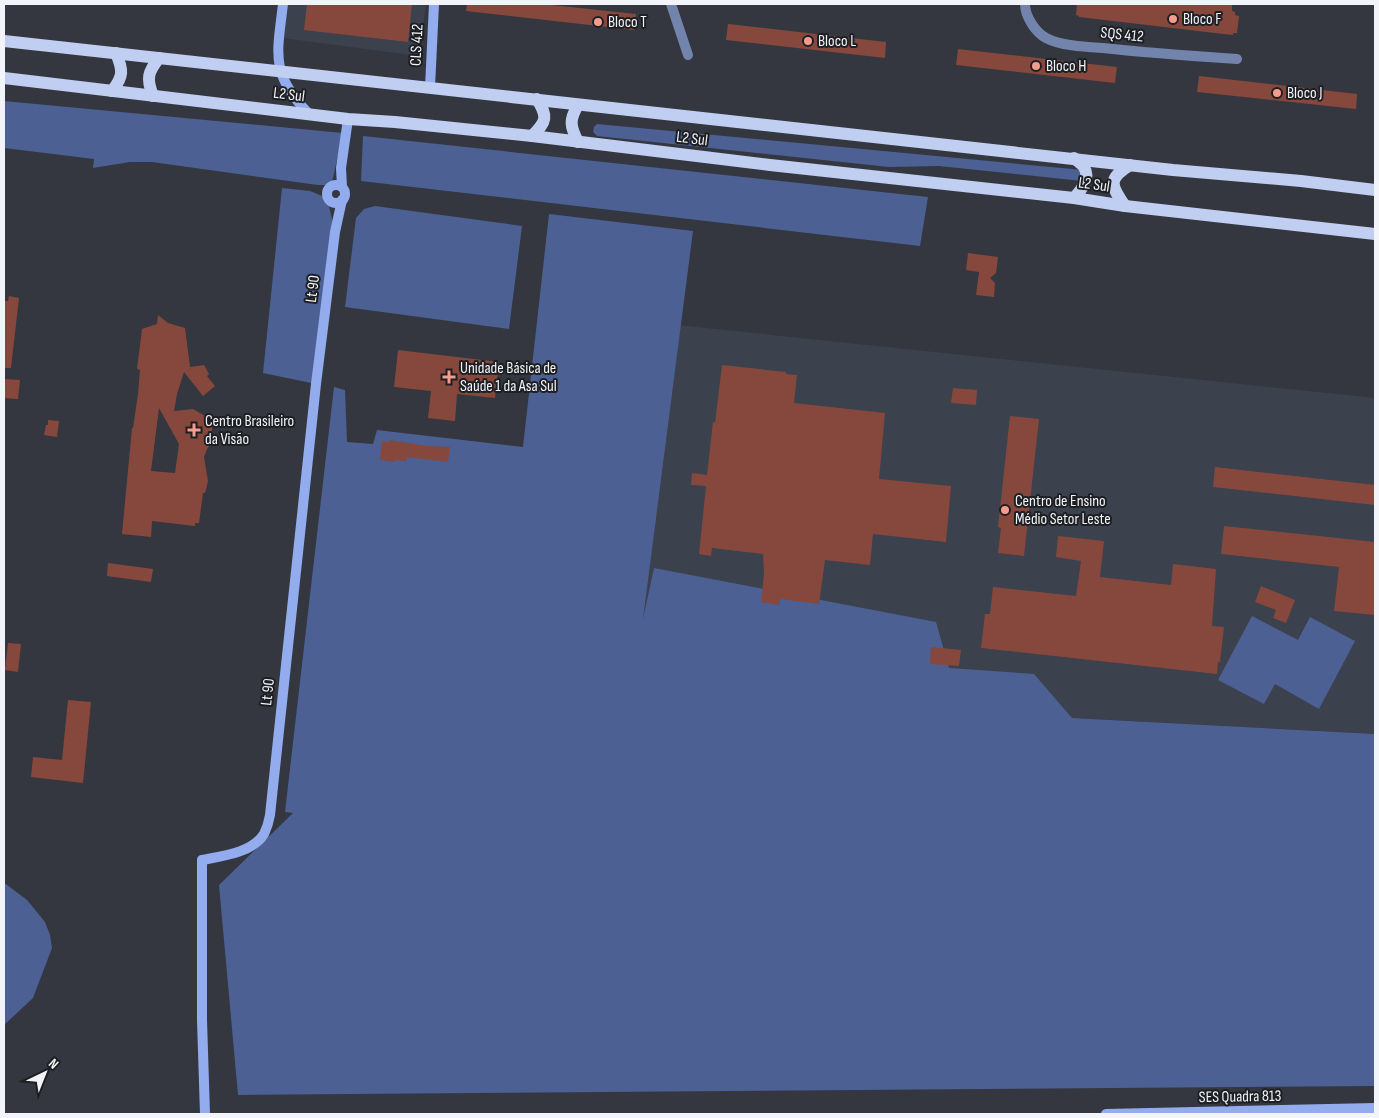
<svg xmlns="http://www.w3.org/2000/svg" width="1379" height="1118" font-family="'Sofia Sans Condensed',sans-serif">
<style>
.built{fill:#3c414e}
.green{fill:#4c6093}
.building{fill:#86483c;fill-rule:evenodd}
.lines{fill:none;stroke-linecap:round;stroke-linejoin:round}
.street{stroke:#7283ac;stroke-width:10}
.secondary{stroke:#92acee;stroke-width:10}
.primary{stroke:#c0cff1;stroke-width:12}
.poi-dot{fill:#f49d8c;stroke:#1d1f22;stroke-width:2}
.labels{text-anchor:middle;dominant-baseline:central;stroke-width:4;stroke-linejoin:round;paint-order:stroke}
.poi-label{font-size:16px;fill:#f2f4f9;stroke:#1d1f22;text-anchor:start}
.street-label{font-size:16px;fill:#f2f4f9;stroke:#1d1f22}
</style>
<rect width="100%" height="100%" fill="#34373f"/>
<g class="built">
<path d="M287,4H426L419,56L282,38Z"/>
<path d="M658,323L1375,398V734L892,708L622,621Z"/>
</g>
<g class="green">
<path d="M4,101L343,133L332,182L328,185H318L152,162H130L93,168L94,159L4,148Z"/>
<path d="M597,124L1083,170L1082,181L939,166L889,167L597,136L593,132L594,127Z"/>
<path d="M363,136L928,197L920,246L361,181Z"/>
<path d="M282,188L310,191L327,198L335,232L316,384L263,373Z"/>
<path d="M375,206L522,226L509,329L345,307L356,218L364,209Z"/>
<path d="M549,214L693,231L643,619L654,568L936,622L949,668L1034,674L1072,718L1375,734V1086L238,1095L219,885L293,813L285,812L334,387L345,390L347,442L373,444L377,430L523,447Z"/>
<path d="M1252,616L1298,640L1310,617L1355,641L1319,709L1275,684L1264,704L1218,680Z"/>
<path d="M4,884H6L27,900L45,922L50,935L52,948L33,998L4,1025Z"/>
</g>
<g class="building">
<path d="M307,4H412L408,42L304,30Z"/>
<path d="M467,4H542L636,14L634,30L466,11Z"/>
<path d="M1077,4H1232V11L1235,12V15L1239,16L1237,33H1233V35L1215,33L1079,17V16L1076,15Z"/>
<path d="M728,24L886,42L885,58L726,40Z"/>
<path d="M958,49L1117,67L1115,83L956,65Z"/>
<path d="M1199,76L1357,94L1356,109L1197,92Z"/>
<path d="M968,253L998,257L996,273L990,278L995,283L994,297L976,295L979,272L966,270Z"/>
<path d="M9,296L19,298L11,368H4V301H8Z"/>
<path d="M158,315L168,323L185,328L190,367L204,365L209,374L207,376L215,386L203,396L184,372L177,394L174,411L193,409L205,416L212,425V434L208,443L210,445L207,449L204,457L208,481L205,493H203L199,523H195V526L152,521L151,537L122,534L132,428H133L138,394L140,370L137,369L142,329L157,324ZM159,408L179,444L175,473L151,471Z"/>
<path d="M398,350L499,362L495,398L457,394L455,421L428,418L431,391L394,387Z"/>
<path d="M722,365L786,372V374L797,375L794,403L885,413L879,479L951,486L946,542L873,534L870,565L825,560L819,604L780,599V605L761,602L764,573L763,554L712,548L711,556L699,554L706,486L691,485L692,473L707,475L713,422L715,423Z"/>
<path d="M4,379L20,380L18,399L4,398Z"/>
<path d="M953,388L977,390L976,405L951,403Z"/>
<path d="M1010,416L1039,419L1024,556L998,553L1001,528L998,527Z"/>
<path d="M48,420L59,421L57,437L44,435L46,425H48Z"/>
<path d="M390,440L427,446L450,447L448,462L407,457L406,461L395,460V462L380,460L382,441L390,442Z"/>
<path d="M1215,467L1375,485V505L1213,487Z"/>
<path d="M1224,526L1375,542V615L1334,611L1339,567L1221,554Z"/>
<path d="M1058,536L1104,541L1100,577L1171,585L1173,564L1216,569L1212,626L1224,627L1220,662H1218L1217,674L981,648L985,614H990L993,587L1076,596L1081,561L1056,557Z"/>
<path d="M108,563L153,569L151,582L107,576Z"/>
<path d="M1261,586L1295,600L1286,623L1273,618L1276,610L1255,602Z"/>
<path d="M8,643L21,644L18,672L5,670Z"/>
<path d="M931,647L961,650L959,666L930,664Z"/>
<path d="M68,700L91,702L83,783L31,777L33,757L62,760Z"/>
</g>
<g class="lines">
<g class="street">
<path d="M671,4L688,55"/>
<path d="M1025,4C1025,16 1035,32 1046,38C1061,46 1087,47 1103,48C1148,53 1192,56 1237,59"/>
</g>
<g class="secondary">
<path d="M283,4C277,55 270,74 309,114"/>
<path d="M430,87L434,4"/>
<circle cx="336" cy="194" r="9"/>
<path d="M342,187L341,168L348,119"/>
<path d="M205,1114L202,1020V860C222,856 252,853 264,834C267,828 269,821 270,815L316,384L335,232L342,200"/>
<path d="M1106,1114L1375,1108"/>
</g>
<g class="primary">
<path d="M4,41L1173,170L1301,181L1375,190"/>
<path d="M4,78L348,119L395,122L532,136L770,165L1074,198L1125,206L1375,234"/>
<path d="M112,91C124,76 123,70 116,53"/>
<path d="M153,96C146,78 148,72 159,58"/>
<path d="M532,136C547,121 548,117 537,99"/>
<path d="M578,142C570,126 569,120 578,105"/>
<path d="M1074,198C1081,190 1091,179 1084,167C1082,164 1077,161 1074,158"/>
<path d="M1125,206C1111,186 1107,179 1130,165"/>
</g>
</g>
<g class="poi-dot">
<circle cx="1173" cy="19" r="5"/>
<circle cx="598" cy="22" r="5"/>
<circle cx="808" cy="41" r="5"/>
<circle cx="1036" cy="66" r="5"/>
<circle cx="1277" cy="93" r="5"/>
<path d="M446.5 369.5h5v5h5v5h-5v5h-5v-5h-5v-5h5z"/>
<path d="M191.5 422.5h5v5h5v5h-5v5h-5v-5h-5v-5h5z"/>
<circle cx="1005" cy="510" r="5"/>
</g>
<g class="labels">
<g class="poi-label">
<text x="1183" y="19">Bloco F</text>
<text x="608" y="22">Bloco T</text>
<text x="818" y="41">Bloco L</text>
<text x="1046" y="66">Bloco H</text>
<text x="1287" y="93">Bloco J</text>
<text x="460" y="368">Unidade Básica de<tspan x="460" dy="18">Saúde 1 da Asa Sul</tspan></text>
<text x="205" y="421">Centro Brasileiro<tspan x="205" dy="18">da Visão</tspan></text>
<text x="1015" y="501">Centro de Ensino<tspan x="1015" dy="18">Médio Setor Leste</tspan></text>
</g>
<g class="street-label">
<text transform="translate(1122 35) rotate(6)">SQS 412</text>
<text transform="translate(417 45) rotate(-87)">CLS 412</text>
<text transform="translate(289 95) rotate(7)">L2 Sul</text>
<text transform="translate(692 139) rotate(7)">L2 Sul</text>
<text transform="translate(1094 185) rotate(8)">L2 Sul</text>
<text transform="translate(313 289) rotate(-83)">Lt 90</text>
<text transform="translate(268 692) rotate(-84)">Lt 90</text>
<text transform="translate(1240 1097) rotate(-1)">SES Quadra 813</text>
</g>
</g>
<rect width="1379" height="1118" fill="none" stroke="#f2f4f9" stroke-width="10"/>
<g transform="translate(45 1073) rotate(43)" stroke="#1d1f22" stroke-width="4" paint-order="stroke">
<path d="M0-4L9 19L0 12L-9 19Z" fill="#f2f4f9"/>
<text y="-8" font-size="14" font-weight="bold" text-anchor="middle" fill="#f2f4f9">N</text>
</g>
</svg>
